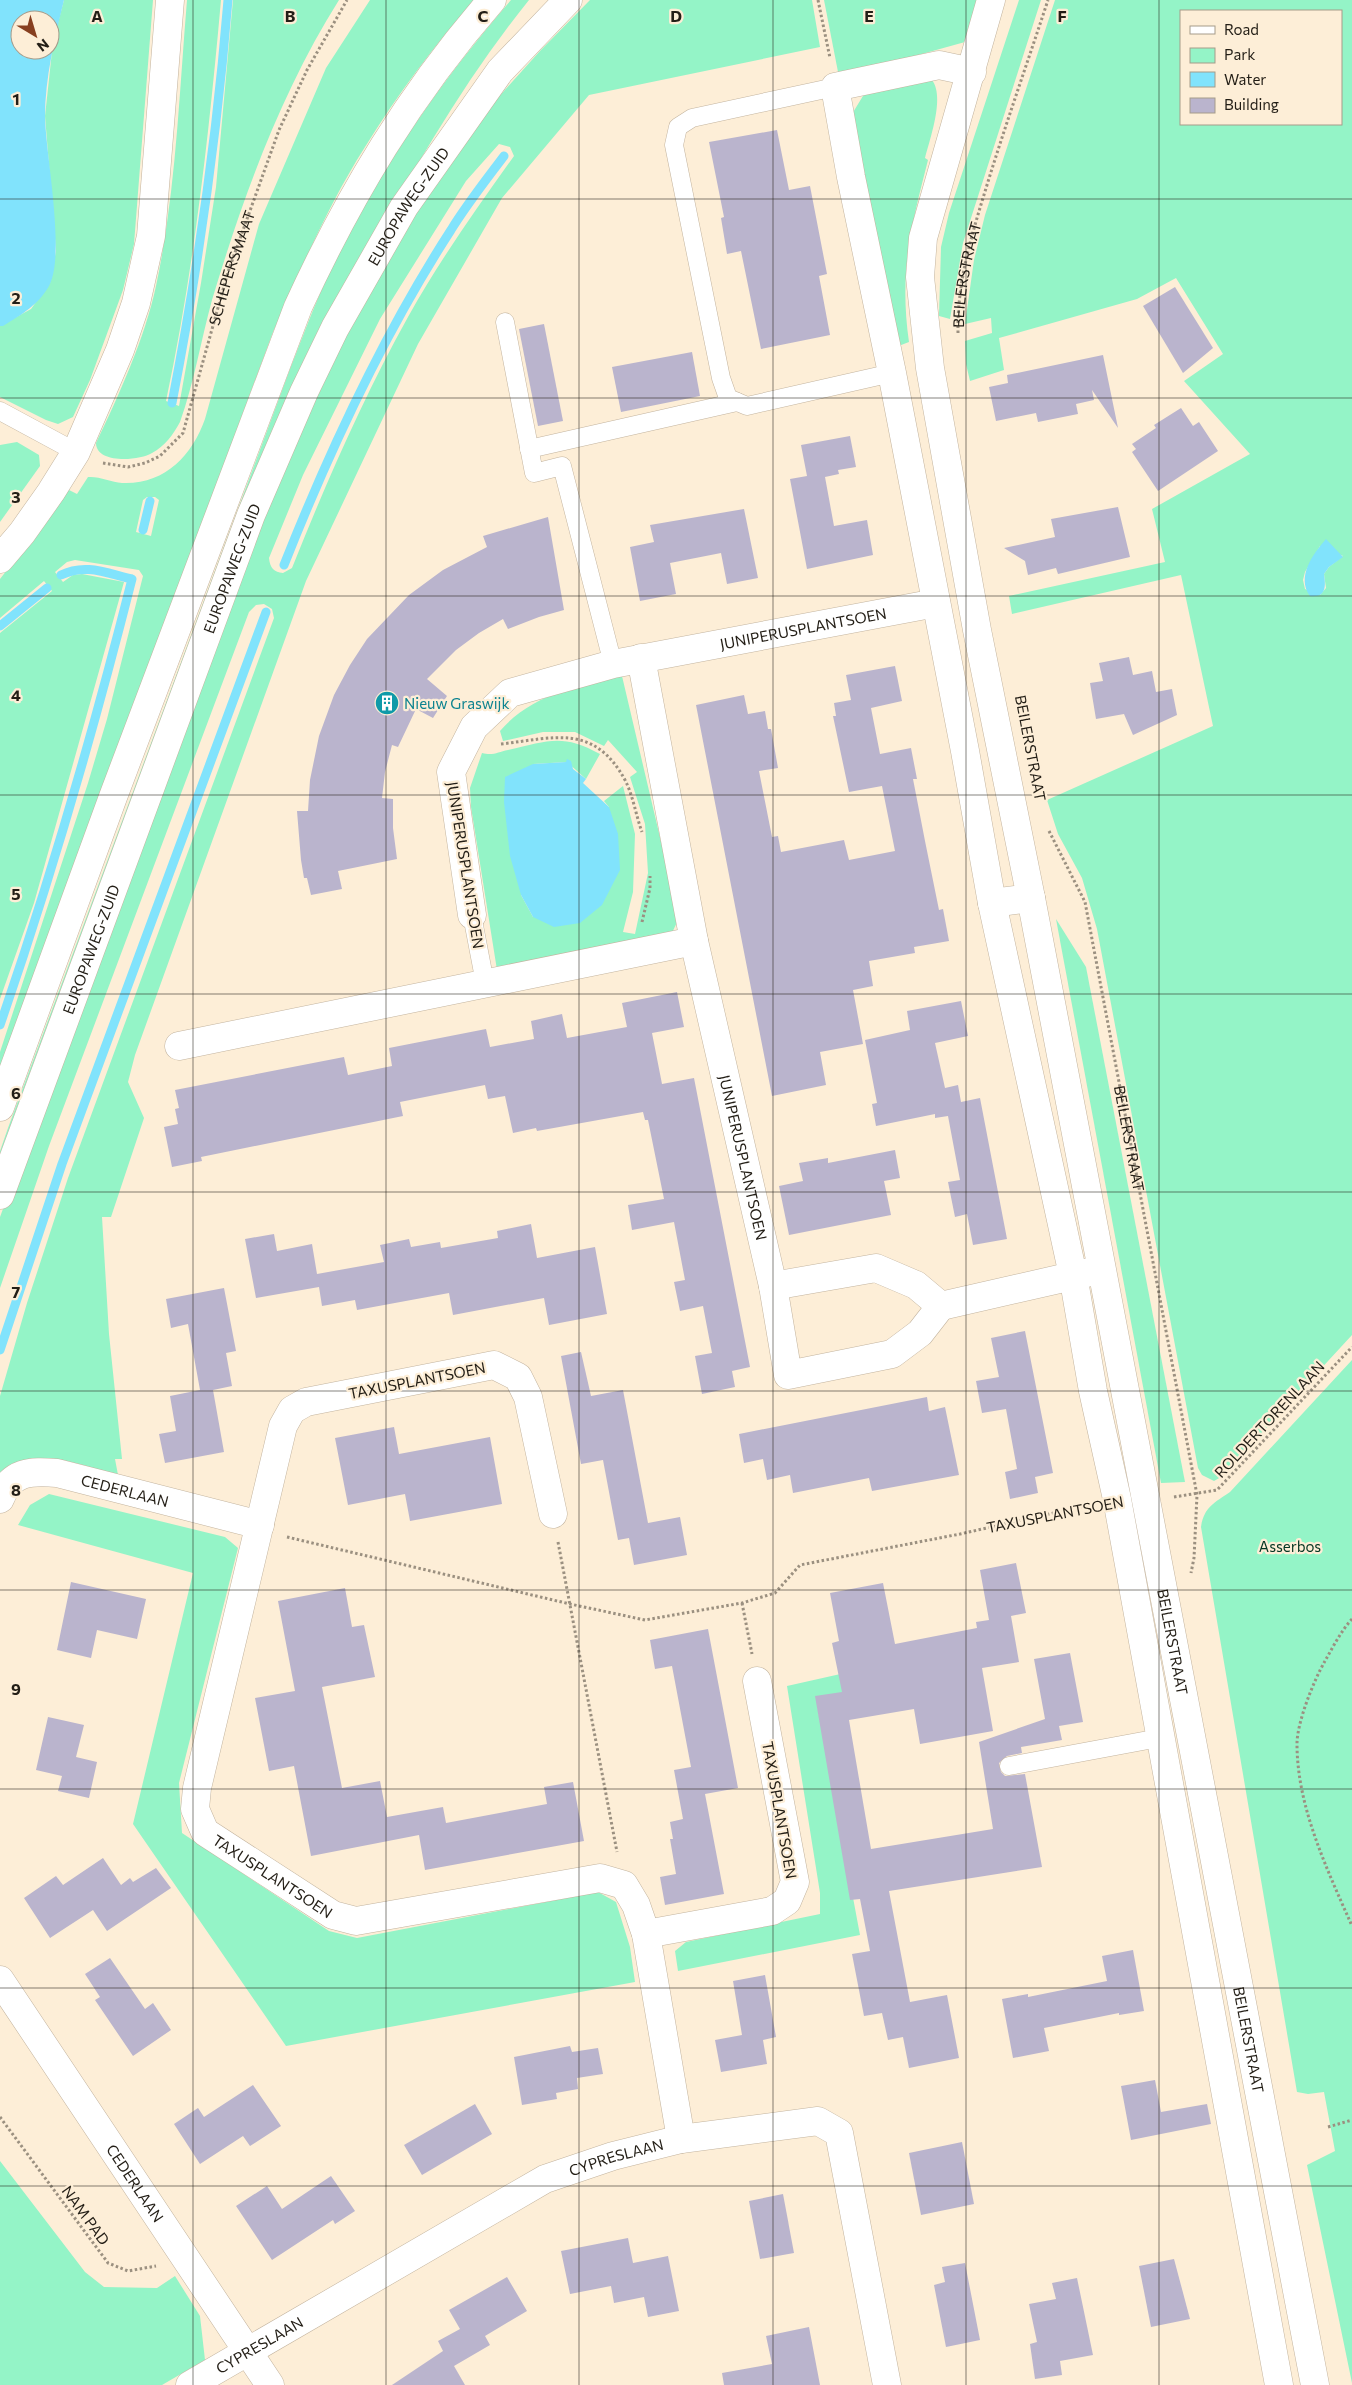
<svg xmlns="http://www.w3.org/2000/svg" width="1352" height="2385" font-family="Commissioner,sans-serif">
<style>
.green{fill:#94f4c7;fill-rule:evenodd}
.water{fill:#81e3fc;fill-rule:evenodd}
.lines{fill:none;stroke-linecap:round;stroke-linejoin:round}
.stream{stroke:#81e3fc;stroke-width:9}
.building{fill:#bab4cd}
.service-casing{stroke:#c3b49f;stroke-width:19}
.minor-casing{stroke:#c3b49f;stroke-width:29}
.tertiary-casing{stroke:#c3b49f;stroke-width:29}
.primary-casing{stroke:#c3b49f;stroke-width:29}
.path{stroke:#9b9080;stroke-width:3;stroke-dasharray:2.5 2.5;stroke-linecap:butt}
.service{stroke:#fff;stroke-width:18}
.minor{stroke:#fff;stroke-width:28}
.tertiary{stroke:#fff;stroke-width:28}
.primary{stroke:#fff;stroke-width:28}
.grid{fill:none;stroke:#231e16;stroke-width:1;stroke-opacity:0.55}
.labels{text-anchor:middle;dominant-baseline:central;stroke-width:4.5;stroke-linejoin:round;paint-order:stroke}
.street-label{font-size:15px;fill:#231e16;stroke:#fdeed7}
.culture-label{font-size:15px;fill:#0d838f;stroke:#fdeed7;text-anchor:start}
.park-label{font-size:15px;fill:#043623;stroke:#fdeed7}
.grid-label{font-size:16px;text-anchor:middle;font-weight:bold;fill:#231e16;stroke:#fdeed7;stroke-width:4.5;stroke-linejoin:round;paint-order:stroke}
</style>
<rect width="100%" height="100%" fill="#fdeed7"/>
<g class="green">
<path d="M64,0H153L134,244L123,290L90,380L73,417L58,424L46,420L0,397V326L31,309L50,283L56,251L45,116L53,42Z"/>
<path d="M187,0H221C209,135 194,269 166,401L179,406L201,283L216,187L233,0H339C281,92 243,197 212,300C201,340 194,383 180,422C173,435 165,446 152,453C139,461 96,464 96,443C118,397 145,338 156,286C176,192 179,95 187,0Z"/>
<path d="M370,0H474C434,46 397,95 365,147C328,205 301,269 273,332L0,1068V1052L88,783L107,719L143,576L139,570L75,560L67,562L55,572L63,582L73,575L82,574L124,582L34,903L0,999V633L52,591L44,581L0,618V579L69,490L77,494L88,477C99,476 111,482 122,483C164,485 192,456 205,419L259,224L326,68ZM147,497H155L159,500L151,536L136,532L143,500Z"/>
<path d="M511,0H529C458,88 403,188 348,287L0,1172V1151L8,1128L290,369C302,339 313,308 327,278C375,176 438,84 511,0Z"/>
<path d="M590,0H812L820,47L589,95L502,198L418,344L306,581L135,1055L128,1082L144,1118L111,1217H102L109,1334L122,1459H115L118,1475C82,1466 30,1442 0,1474V1396L27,1303L68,1178L274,618L272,609L264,604L256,605L249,612L49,1146L0,1288V1217L275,477L394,240L495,101L540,51ZM499,144L510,147L514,156C477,208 439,261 408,317C363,398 326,483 292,568L283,573C274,572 270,568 269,558L303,475L380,319L466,181Z"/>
<path d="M824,0H980L965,42L839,77Z"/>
<path d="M1019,0H1041L963,243L950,319L939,316L941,247L949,213Z"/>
<path d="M1055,0H1352V1335L1221,1477L1214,1481L1202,1475L1198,1468L1097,929L1082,878L1058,834L1047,800L1213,726L1181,575L1012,614L1009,596L1165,562L1152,509L1250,454L1184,381L1223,354L1176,278L1137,299L999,338L1004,370L970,381L966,364L965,341L992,333L991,318L965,324L974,260L985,215ZM1181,11H1341V124H1181ZM1320,546L1343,556L1329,567L1324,574L1326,588L1320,595L1305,589L1303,580L1305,572Z"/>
<path d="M932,80C945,97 930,138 925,158L928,160C911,227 899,272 909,342L896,347L852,114L866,91Z"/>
<path d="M17,442L39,455L40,466L0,522V445Z"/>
<path d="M622,676L679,918L671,935L497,970L471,807L470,788L482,753C493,756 498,752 508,750C548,741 562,733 600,754L586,779L567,762L533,764L521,895L533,917L609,807L604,801L623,786L635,834L633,892L623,932L635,934L648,873L645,824L630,777L637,772L608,740L604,746L575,732H543L503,741L500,731C531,695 577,685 622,676Z"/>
<path d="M1056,919L1086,967L1185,1482L1161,1483Z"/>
<path d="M1352,1360V2383L1307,2165L1335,2151L1324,2092L1308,2094L1297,2092L1201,1527C1204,1507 1214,1503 1230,1492Z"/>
<path d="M49,1494L225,1537L238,1548L179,1783L182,1833L329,1931L357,1938L598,1892L616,1902L630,1947L635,1982L286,2046L133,1824L193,1573L18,1525L30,1505Z"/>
<path d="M974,1644L817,1705L860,1935L678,1971L675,1951L686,1942L820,1914V1893L787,1686Z"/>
<path d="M0,2161L85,2272L104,2287L157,2288L175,2276L200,2316L205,2360L162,2385H0Z"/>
</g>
<g class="water">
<path d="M0,0H64C55,37 45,78 45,117C46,156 65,251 50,284C40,304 21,315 3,326H0ZM20,20H50V50H20Z"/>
<path d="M1326,539L1343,557L1329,567L1324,574C1326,587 1326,598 1310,596C1296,577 1313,554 1326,539Z"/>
<path d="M567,759L571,761L573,769L586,779L583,783L609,807L618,834L620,870L602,905L580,923L554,927L533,917L521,895L510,856L504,802L505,777L533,764L566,762Z"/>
</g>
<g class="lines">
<g class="stream">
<path d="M172,403C198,269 217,136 228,0"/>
<path d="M143,530L150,501"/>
<path d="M284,565C330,449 383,335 451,230C467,204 486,180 504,156"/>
<path d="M0,626L47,588"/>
<path d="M0,1025C51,878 94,729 132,579C106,573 85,563 61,575"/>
<path d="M0,1350L62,1164L266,612"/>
</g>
</g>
<g class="building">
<path d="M777,130L789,190L810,186L827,274L819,276L830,335L761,349L741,251L727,254L721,218L724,217L709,142Z"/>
<path d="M1175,287L1213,348L1183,373L1143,306Z"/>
<path d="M544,324L563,421L538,426L519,329Z"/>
<path d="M692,352L700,396L621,412L612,367Z"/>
<path d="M1103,355L1118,428L1092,390L1094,400L1076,404L1078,414L1038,422L1036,413L996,421L989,387L1008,383L1007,375Z"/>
<path d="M1181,408L1193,426L1199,422L1218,451L1158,491L1132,452L1136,449L1132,444L1156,428L1154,425Z"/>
<path d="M850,436L856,467L838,470L839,474L825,477L834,526L867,520L873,555L807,569L790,479L807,476L801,445Z"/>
<path d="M1118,507L1130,557L1058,574L1056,568L1028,575L1025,561L1004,548L1055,537L1051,519Z"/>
<path d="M744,509L758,578L727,584L721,553L670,563L676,594L640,601L630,547L654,542L650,525Z"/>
<path d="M548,517L564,610L539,617L508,629L503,619L479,633L456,650L427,679L447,696L433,718L416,709L398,747L392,745L385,772L382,798L393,799V828L397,859L338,871L342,889L311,895L307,878H304L301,860L297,811H308L310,780L319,736L334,695L350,665L367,639L409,595L443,570L487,547L483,536Z"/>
<path d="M1129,657L1133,675L1152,671L1156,692L1172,689L1177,715L1133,735L1124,714L1096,719L1090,683L1103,681L1099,663Z"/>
<path d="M895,666L902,701L871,708L880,754L911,748L917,779H913L925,841L939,910L943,909L949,941L914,947L915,953L869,961L873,986L853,990L863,1044L820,1052L826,1085L772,1096L696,705L744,695L748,714L765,711L768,729H771L778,768L759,771L772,837L778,836L781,852L844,840L849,860L895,851L882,786L849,792L833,716H836L834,703L851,700L846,675Z"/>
<path d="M677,992L684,1027L652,1033L662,1084L694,1078L750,1367L732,1371L735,1387L702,1394L695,1356L712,1353L703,1306L680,1311L674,1282L685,1280L674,1222L632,1230L628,1205L664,1199L648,1120H645L643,1112L537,1131L536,1128L513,1133L505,1096L488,1099L485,1085L400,1102L403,1116L201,1157L202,1161L172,1167L164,1127L178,1124L175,1109L179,1108L175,1090L344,1057L348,1075L392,1066L389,1048L486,1029L490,1047L534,1039L531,1021L562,1014L567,1038L627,1027L622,1003Z"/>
<path d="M961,1001L968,1036L935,1043L945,1088L958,1085L961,1102L980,1098L1007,1239L973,1245L967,1214L955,1217L948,1182L960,1180L948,1116L935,1118V1114L876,1126L872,1104L877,1103L865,1040L910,1030L907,1011Z"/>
<path d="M895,1150L900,1178L884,1181L891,1215L789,1235L779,1186L803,1181L799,1163L828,1158V1163Z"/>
<path d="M531,1224L537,1258L595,1247L607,1314L549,1325L544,1298L453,1315L449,1293L357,1310L355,1300L322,1306L319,1287L256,1298L245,1239L274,1234L277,1251L312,1244L317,1274L384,1262L380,1245L409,1239L411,1247L440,1242L441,1248L498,1238L497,1231Z"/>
<path d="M224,1288L236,1351L226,1353L232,1386L213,1390L224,1452L165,1463L159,1434L176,1431L170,1396L200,1390L188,1324L171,1328L166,1299Z"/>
<path d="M1025,1331L1053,1473L1035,1477L1038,1493L1010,1499L1005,1472L1017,1469L1006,1409L982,1413L976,1381L999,1377L991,1338Z"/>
<path d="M581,1352L591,1396L623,1390L648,1523L680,1517L687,1555L634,1565L629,1538L618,1540L603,1460L581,1464L561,1356Z"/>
<path d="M927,1397L929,1411L945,1407L959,1475L872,1491L869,1478L793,1493L790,1475L767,1480L763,1459L744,1463L739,1434Z"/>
<path d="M394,1427L399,1454L490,1437L502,1504L410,1521L405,1494L348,1505L335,1438Z"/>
<path d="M1016,1563L1026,1613L1011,1616L1019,1662L982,1668L993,1731L920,1744L914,1709L849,1720L871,1849L993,1829L979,1742L1045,1719L1034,1659L1070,1653L1083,1722L1059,1726L1062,1740L1021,1747L1022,1753L1007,1756L999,1763L1001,1772L1005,1776L1025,1774L1042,1867L889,1891L910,2002L947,1995L959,2058L909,2068L903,2037L888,2040L882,2013L864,2016L852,1954L870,1951L860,1899L850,1900L815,1696L842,1692L832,1643L839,1641L830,1593L883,1583L895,1644L977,1628L976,1622L989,1620L980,1570Z"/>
<path d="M71,1582L146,1599L137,1639L97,1630L91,1658L57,1650Z"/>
<path d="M345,1588L352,1627L364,1625L375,1677L322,1687L342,1788L380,1781L387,1817L443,1807L446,1823L547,1804L544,1787L573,1782L584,1841L425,1870L419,1835L311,1856L294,1766L269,1771L255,1698L295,1691L278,1601Z"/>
<path d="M708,1629L738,1788L705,1794L724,1894L665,1905L660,1877L676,1874L670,1839H673L670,1822L683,1819L674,1770L691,1767L672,1666L655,1669L650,1640Z"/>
<path d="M48,1717L84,1725L76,1757L97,1762L89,1798L58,1791L62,1776L36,1770Z"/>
<path d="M103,1858L121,1885L130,1878L133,1882L156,1868L171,1888L107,1931L93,1910L50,1938L24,1898L56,1876L63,1885Z"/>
<path d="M1133,1950L1144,2011L1119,2015V2013L1044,2028L1049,2051L1013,2058L1002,1999L1028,1994V1997L1107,1981L1102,1956Z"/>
<path d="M110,1958L145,2009L153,2003L171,2030L133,2056L95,2000L100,1997L85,1974Z"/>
<path d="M765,1975L776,2037L763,2040L767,2064L721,2072L715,2040L742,2035L733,1981Z"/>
<path d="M570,2046L572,2052L598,2048L603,2074L577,2078L578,2089L556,2093L557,2099L522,2105L514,2057Z"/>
<path d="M1155,2080L1161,2112L1207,2104L1211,2124L1131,2140L1121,2086Z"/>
<path d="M253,2085L281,2126L250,2146L243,2136L200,2164L174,2124L198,2108L204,2117Z"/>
<path d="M475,2104L492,2134L422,2175L404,2145Z"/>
<path d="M962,2142L974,2204L921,2215L909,2153Z"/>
<path d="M331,2176L355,2211L335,2224L333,2220L272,2260L236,2206L267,2186L282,2209Z"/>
<path d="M783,2194L794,2253L760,2259L749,2201Z"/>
<path d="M628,2238L633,2263L668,2256L679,2311L648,2317L644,2297L614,2303L611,2286L570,2294L561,2251Z"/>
<path d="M1174,2259L1190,2319L1151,2327L1139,2266Z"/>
<path d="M965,2263L980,2340L946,2347L934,2285L945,2282L942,2267Z"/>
<path d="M507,2277L527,2311L485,2336L490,2345L454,2366L465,2385H392L443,2351L438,2341L460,2329L449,2310Z"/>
<path d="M1077,2278L1093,2355L1060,2361L1062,2375L1035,2379L1030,2344L1037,2342L1029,2304L1056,2299L1052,2283Z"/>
<path d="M809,2327L820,2385H724L722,2373L772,2364L766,2336Z"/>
</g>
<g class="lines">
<g class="service-casing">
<g id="service">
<path d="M835,87L692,118L678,127L674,145L721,378L728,398L747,406L892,373"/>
<path d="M505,322L534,473L562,466L613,664"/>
<path d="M0,411L76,452"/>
<path d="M529,449L737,402"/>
<path d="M472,915L485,983"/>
<path d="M1009,1766L1159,1738"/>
</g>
</g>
<g class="minor-casing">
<g id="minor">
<path d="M972,72L939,65L835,87L851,177L892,373L965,751L992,903L1073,1275L1093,1391L1117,1499L1279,2385"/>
<path d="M0,559L22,533L51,492L76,452L120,350L136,303L151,236L170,0"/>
<path id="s4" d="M641,658L694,941L773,1286L788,1375L892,1354L920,1333L941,1306"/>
<path d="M992,903L1031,898"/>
<path id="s5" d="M472,915L451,772L474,727L510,693L613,664L936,603"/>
<path d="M179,1046L694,941"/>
<path d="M773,1286L876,1268L916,1285L941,1306L1090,1272"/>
<path id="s6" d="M0,1499C11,1471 30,1471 57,1473L260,1525"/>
<path id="s7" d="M553,1514L528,1397L518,1377L494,1365L306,1402L292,1410L283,1426L197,1788L195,1809L205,1832L333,1915L356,1921L600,1878L624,1885L636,1905L646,1934L681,2139"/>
<path d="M646,1934L772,1911L787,1901L795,1882L757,1681"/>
<path id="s8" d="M0,1980L270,2385"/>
<path id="s9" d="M190,2385L545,2179L613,2156L681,2139L818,2121L839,2133L887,2385"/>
</g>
</g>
<g class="tertiary-casing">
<g id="tertiary">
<path id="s10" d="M991,0L923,238L920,277L930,368L977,630L1031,898L1315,2385"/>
</g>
</g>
<g class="primary-casing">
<g id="primary">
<path d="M0,1107L113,797L298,307C350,194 410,94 492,0"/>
<path id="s11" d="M0,1195L251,515L304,392L335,328L404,207L500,71L568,0"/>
</g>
</g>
<g class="path">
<path d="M818,0L830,58"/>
<path id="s1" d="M958,333C957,281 972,234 987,185C1006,123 1028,61 1048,0"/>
<path id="s2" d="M103,463L128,467L145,463L160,456L183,433L228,272L279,130L307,70L347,0"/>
<path d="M501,744C554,738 594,723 625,780C633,795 636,816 642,832"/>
<path id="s3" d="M1049,831L1085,902L1197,1495L1194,1558L1191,1573"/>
<path d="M642,922L650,888V876"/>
<path d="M1174,1497L1217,1490L1352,1347"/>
<path d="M287,1537L570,1604L645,1620L742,1603L775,1593L800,1565L960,1534L1089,1505"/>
<path d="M558,1542L617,1852"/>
<path d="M742,1603L752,1654"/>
<path d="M1352,1619C1341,1631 1333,1647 1325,1661C1314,1680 1297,1722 1297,1744C1297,1807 1327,1869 1352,1926"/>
<path d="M0,2117L108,2263L128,2271L156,2266"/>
<path d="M1328,2127L1352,2120"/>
</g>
<use href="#service" class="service"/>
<use href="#minor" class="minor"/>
<use href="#tertiary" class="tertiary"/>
<use href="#primary" class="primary"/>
</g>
<path class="grid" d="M193,0V2385M386,0V2385M579,0V2385M773,0V2385M966,0V2385M1159,0V2385M0,199H1352M0,398H1352M0,596H1352M0,795H1352M0,994H1352M0,1192H1352M0,1391H1352M0,1590H1352M0,1789H1352M0,1988H1352M0,2186H1352"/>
<defs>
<g id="building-disc" transform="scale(1.25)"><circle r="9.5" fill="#0f9aa8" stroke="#fdeed7"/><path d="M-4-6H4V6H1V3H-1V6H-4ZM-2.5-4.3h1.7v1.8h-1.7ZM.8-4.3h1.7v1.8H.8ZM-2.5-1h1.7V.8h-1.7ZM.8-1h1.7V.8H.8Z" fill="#fff"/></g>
</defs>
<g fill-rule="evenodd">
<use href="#building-disc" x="387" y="703"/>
</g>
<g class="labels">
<g class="street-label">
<text stroke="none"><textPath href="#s11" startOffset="1072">EUROPAWEG-ZUID</textPath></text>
<text stroke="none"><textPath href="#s2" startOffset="264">SCHEPERSMAAT</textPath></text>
<text stroke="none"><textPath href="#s1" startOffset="59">BEILERSTRAAT</textPath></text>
<text stroke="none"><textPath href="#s11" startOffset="668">EUROPAWEG-ZUID</textPath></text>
<text stroke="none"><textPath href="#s5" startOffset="545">JUNIPERUSPLANTSOEN</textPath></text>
<text transform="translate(1031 748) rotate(79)">BEILERSTRAAT</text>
<text transform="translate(466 865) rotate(81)">JUNIPERUSPLANTSOEN</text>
<text stroke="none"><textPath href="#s11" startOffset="262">EUROPAWEG-ZUID</textPath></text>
<text stroke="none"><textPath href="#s3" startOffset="320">BEILERSTRAAT</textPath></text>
<text stroke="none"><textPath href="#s4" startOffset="510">JUNIPERUSPLANTSOEN</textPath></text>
<text transform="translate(417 1380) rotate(-11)">TAXUSPLANTSOEN</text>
<text transform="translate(1269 1419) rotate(-47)">ROLDERTORENLAAN</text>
<text stroke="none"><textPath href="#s6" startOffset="139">CEDERLAAN</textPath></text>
<text transform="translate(1055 1514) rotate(-11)">TAXUSPLANTSOEN</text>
<text stroke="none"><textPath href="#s10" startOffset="1675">BEILERSTRAAT</textPath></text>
<text transform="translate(780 1810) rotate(80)">TAXUSPLANTSOEN</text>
<text stroke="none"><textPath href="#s7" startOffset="894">TAXUSPLANTSOEN</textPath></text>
<text stroke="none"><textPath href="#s10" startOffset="2080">BEILERSTRAAT</textPath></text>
<text stroke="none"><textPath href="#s9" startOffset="485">CYPRESLAAN</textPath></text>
<text stroke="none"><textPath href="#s8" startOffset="244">CEDERLAAN</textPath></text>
<text transform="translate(86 2215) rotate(54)">NAM PAD</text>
<text stroke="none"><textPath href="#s9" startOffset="80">CYPRESLAAN</textPath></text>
</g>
<g class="culture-label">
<text x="404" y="703">Nieuw Graswijk</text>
</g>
<g class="park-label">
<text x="1290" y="1546">Asserbos</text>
</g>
</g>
<g class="grid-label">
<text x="97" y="22">A</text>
<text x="290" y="22">B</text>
<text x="483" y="22">C</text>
<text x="676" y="22">D</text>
<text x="869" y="22">E</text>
<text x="1062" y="22">F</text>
<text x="16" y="105">1</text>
<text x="16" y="304">2</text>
<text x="16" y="503">3</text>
<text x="16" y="701">4</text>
<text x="16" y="900">5</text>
<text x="16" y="1099">6</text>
<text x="16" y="1298">7</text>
<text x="16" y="1496">8</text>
<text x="16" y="1695">9</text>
</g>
<rect x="1180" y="10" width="162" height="115" fill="#fdeed7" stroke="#a69b8a"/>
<rect x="1190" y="26" width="25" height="8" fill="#ffffff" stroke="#a69b8a"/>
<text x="1224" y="35" font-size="15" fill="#231e16">Road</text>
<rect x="1190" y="48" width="25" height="15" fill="#94f4c7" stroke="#a69b8a"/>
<text x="1224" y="60" font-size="15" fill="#231e16">Park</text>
<rect x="1190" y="72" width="25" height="15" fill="#81e3fc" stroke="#a69b8a"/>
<text x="1224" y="85" font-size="15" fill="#231e16">Water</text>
<rect x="1190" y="98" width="25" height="15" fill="#bab4cd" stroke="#a69b8a"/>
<text x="1224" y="110" font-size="15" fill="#231e16">Building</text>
<g transform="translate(35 35) rotate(142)"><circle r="24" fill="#fdeed7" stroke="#a69b8a"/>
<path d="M0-4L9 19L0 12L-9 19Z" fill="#873f1f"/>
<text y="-8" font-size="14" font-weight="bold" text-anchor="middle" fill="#231e16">N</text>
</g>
</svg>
